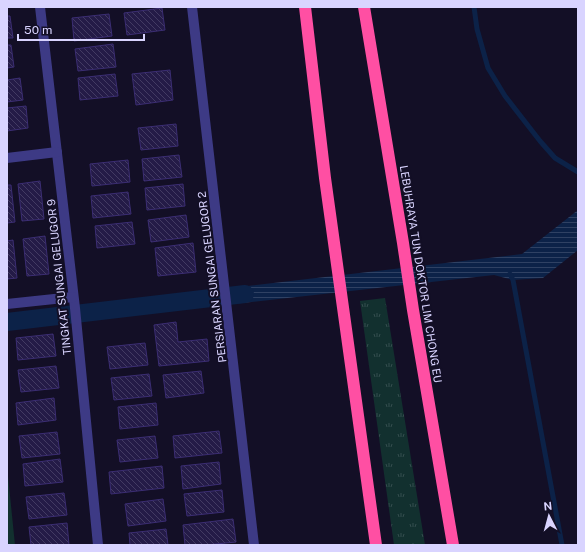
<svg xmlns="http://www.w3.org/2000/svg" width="585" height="552" font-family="'Public Sans',sans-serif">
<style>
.grass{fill:url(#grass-tufts)}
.green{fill:#12302f}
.water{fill:url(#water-rules)}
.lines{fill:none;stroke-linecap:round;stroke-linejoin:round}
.stream{stroke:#0c2248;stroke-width:5}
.canal{stroke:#0c2248;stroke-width:18}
.building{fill:url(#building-back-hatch);stroke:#3b2d73}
.minor{stroke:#3d3a85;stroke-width:10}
.highway{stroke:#ff4fa3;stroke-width:12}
.labels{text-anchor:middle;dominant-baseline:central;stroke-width:4;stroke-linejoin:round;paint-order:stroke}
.street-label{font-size:11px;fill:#d9d4ff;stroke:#130f26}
</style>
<defs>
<pattern id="grass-tufts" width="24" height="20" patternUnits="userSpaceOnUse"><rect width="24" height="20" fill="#12302f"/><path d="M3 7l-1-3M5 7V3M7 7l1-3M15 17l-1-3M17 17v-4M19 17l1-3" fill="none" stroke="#344d4e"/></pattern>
<pattern id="water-rules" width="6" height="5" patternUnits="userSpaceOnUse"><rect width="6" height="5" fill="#0c2248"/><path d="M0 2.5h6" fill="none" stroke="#2f4163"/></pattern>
<pattern id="building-back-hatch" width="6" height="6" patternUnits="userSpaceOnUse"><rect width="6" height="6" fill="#241b47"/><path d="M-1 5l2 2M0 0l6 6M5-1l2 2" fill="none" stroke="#433b63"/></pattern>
</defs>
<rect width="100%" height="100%" fill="#130f26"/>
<path class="grass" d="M385,298L425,545H394L360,301Z"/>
<path class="green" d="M7,466L15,545H7Z"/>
<path class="water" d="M578,210V250L543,278L513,280L494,275L233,304L231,288L522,254Z"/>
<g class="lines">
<g class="stream">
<path d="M474,7L477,29L488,68L505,96L540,141L555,158L578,172"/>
<path d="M510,274L513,280L562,545"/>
</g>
<path class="canal" d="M7,322L245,294"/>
</g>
<g class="building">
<path d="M162,8L165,30L127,35L124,13Z"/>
<path d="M109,14L112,36L74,41L72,18Z"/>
<path d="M7,16H10L13,38H7Z"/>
<path d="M113,44L116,67L78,71L75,49Z"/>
<path d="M7,45H11L14,67L7,68Z"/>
<path d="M170,70L173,100L136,105L132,74Z"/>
<path d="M115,74L118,96L80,100L78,78Z"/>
<path d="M20,78L23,100L7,102V80Z"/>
<path d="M26,106L28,128L7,131V108Z"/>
<path d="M176,124L178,146L141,150L138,128Z"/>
<path d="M179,155L182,177L144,181L142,159Z"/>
<path d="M128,160L130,182L92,186L90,164Z"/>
<path d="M40,181L44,219L22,221L18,184Z"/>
<path d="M183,184L185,206L147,210L145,188Z"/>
<path d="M7,185H11L15,222L7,223Z"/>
<path d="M128,192L131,214L93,218L91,196Z"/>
<path d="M186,215L189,237L151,242L148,220Z"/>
<path d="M132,222L135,244L97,248L95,226Z"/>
<path d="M45,236L49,274L27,276L23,239Z"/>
<path d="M13,240L17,278L7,279V241Z"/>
<path d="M193,243L196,272L158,276L155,248Z"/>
<path d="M176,322L178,342L207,339L209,361L159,366L154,325Z"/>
<path d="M53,334L56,356L18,360L16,338Z"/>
<path d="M145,343L148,365L110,369L107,347Z"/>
<path d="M56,366L59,388L21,392L18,370Z"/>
<path d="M201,371L204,393L166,398L163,375Z"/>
<path d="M149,374L152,396L114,400L111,378Z"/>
<path d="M54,398L56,420L18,425L16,403Z"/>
<path d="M156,403L158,425L120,429L118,407Z"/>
<path d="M219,431L222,453L175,458L173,436Z"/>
<path d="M57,432L60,454L22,458L19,436Z"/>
<path d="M155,436L158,458L120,462L117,440Z"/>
<path d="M60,459L63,482L25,486L23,464Z"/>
<path d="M219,462L221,484L183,489L181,466Z"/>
<path d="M162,466L164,488L111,494L109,472Z"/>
<path d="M222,490L224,512L187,516L184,494Z"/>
<path d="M64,493L67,515L29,519L26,497Z"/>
<path d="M163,499L166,521L128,526L125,504Z"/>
<path d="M233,519L236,542L206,545H185L183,525Z"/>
<path d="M67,523L69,545H31L29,527Z"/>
<path d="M166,529L168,545H130L129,533Z"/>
</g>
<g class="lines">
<g class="minor">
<path d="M40,7L75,308L98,545"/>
<path d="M192,7L254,545"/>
<path d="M7,158L57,152"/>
<path d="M7,304L73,297"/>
</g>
<g class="highway">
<path d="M305,7L325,178L376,545"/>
<path d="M364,7L403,243L413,310L453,545"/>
</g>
</g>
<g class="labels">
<g class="street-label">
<text transform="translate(421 274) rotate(81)">LEBUHRAYA TUN DOKTOR LIM CHONG EU</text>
<text transform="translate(59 277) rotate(-96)">TINGKAT SUNGAI GELUGOR 9</text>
<text transform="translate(212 277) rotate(-97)">PERSIARAN SUNGAI GELUGOR 2</text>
</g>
</g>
<rect width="585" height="552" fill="none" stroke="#d9d4ff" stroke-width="16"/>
<g transform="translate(549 516) rotate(354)" stroke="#130f26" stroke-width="3" paint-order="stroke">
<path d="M0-3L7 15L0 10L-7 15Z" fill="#d9d4ff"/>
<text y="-6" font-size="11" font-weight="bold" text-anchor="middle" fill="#d9d4ff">N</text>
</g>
<path d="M18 34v6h126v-6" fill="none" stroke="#d9d4ff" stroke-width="2"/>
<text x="24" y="34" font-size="12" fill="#d9d4ff" stroke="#130f26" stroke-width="3" paint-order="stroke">50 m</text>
</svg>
